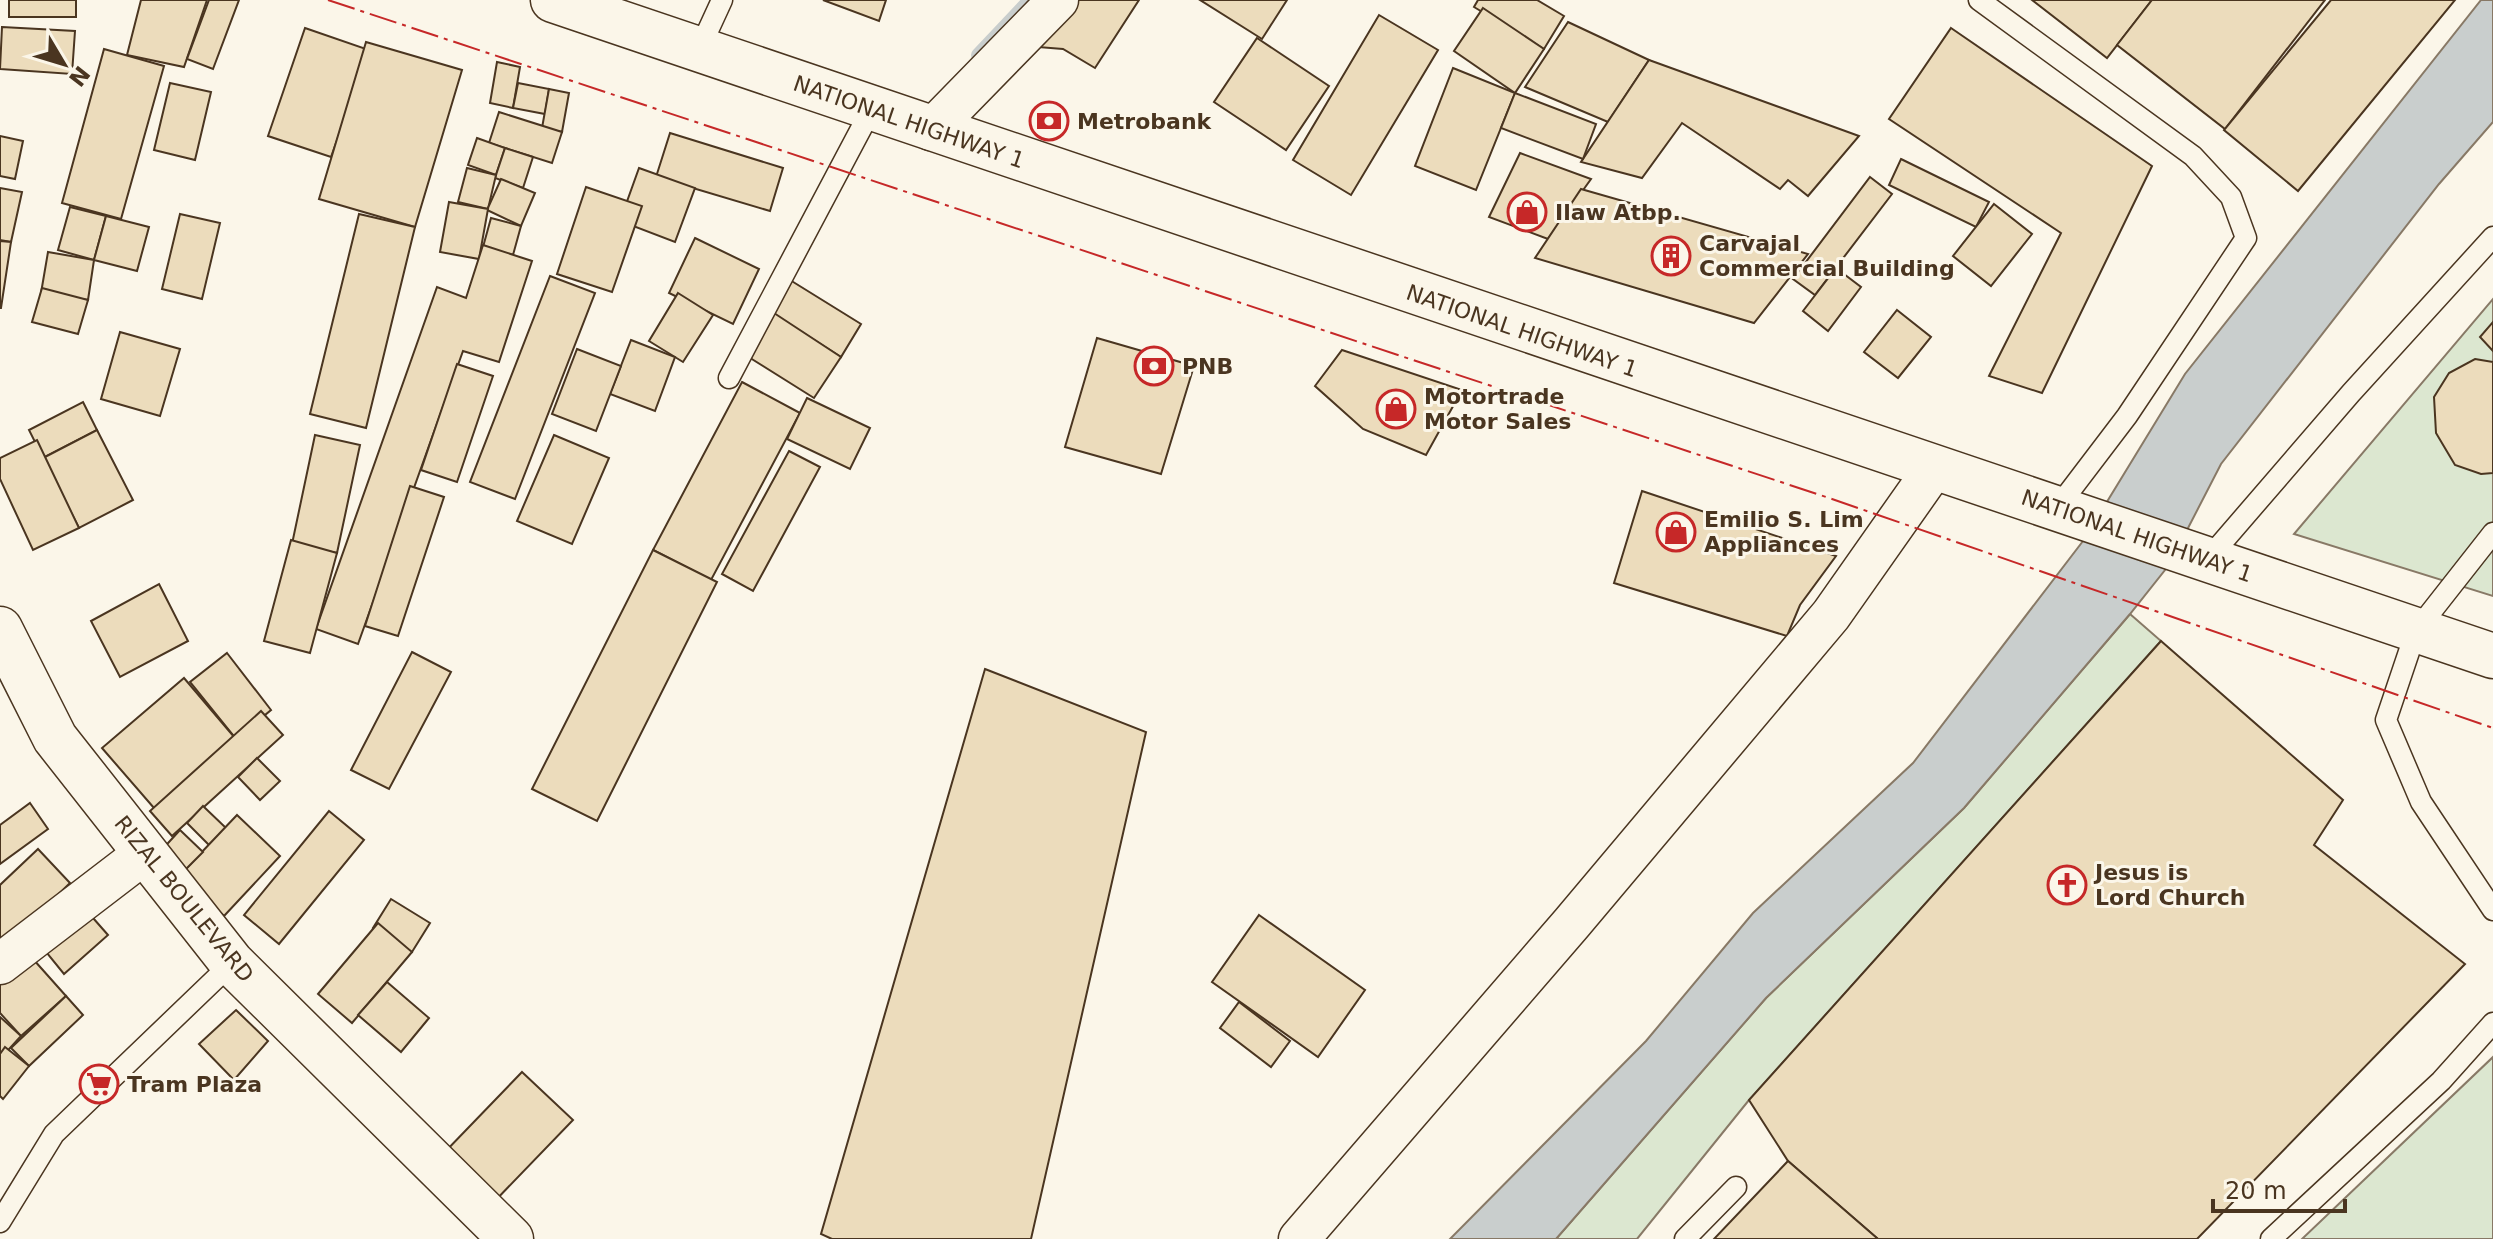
<svg xmlns="http://www.w3.org/2000/svg" width="2493" height="1239" font-family="'DejaVu Sans',sans-serif">
<style>
.green{fill:#dce7d0;stroke:#887966;stroke-width:2}
.water{fill:#c9cecd;stroke:#887966;stroke-width:2}
.lines{fill:none;stroke-linecap:round;stroke-linejoin:round}
.stream{stroke:#c9cecd;stroke-width:14}
.building{fill:#ecdcbc;stroke:#4a3520;stroke-width:2}
.service-casing{stroke:#4a3520;stroke-width:23}
.minor-casing{stroke:#4a3520;stroke-width:43}
.secondary-casing{stroke:#4a3520;stroke-width:47}
.trunk-casing{stroke:#4a3520;stroke-width:47}
.service{stroke:#fbf6e9;stroke-width:20}
.minor{stroke:#fbf6e9;stroke-width:40}
.secondary{stroke:#fbf6e9;stroke-width:44}
.trunk{stroke:#fbf6e9;stroke-width:44}
.power{stroke:#c62828;stroke-width:2;stroke-dasharray:28 6 4 6;stroke-linecap:butt}
.labels{text-anchor:middle;dominant-baseline:central;stroke-width:6;stroke-linejoin:round;paint-order:stroke}
.poi-label{font-size:22px;font-weight:bold;fill:#4a3520;stroke:#fbf6e9;text-anchor:start}
.street-label{font-size:22px;fill:#4a3520;stroke:#fbf6e9}
</style>
<rect width="100%" height="100%" fill="#fbf6e9"/>
<g class="green">
<path d="M2493,299V596L2294,534Z"/>
<path d="M2130,614L2161,641L1749,1100L1637,1239H1556L1766,998L1964,808Z"/>
<path d="M2493,1057V1239H2302Z"/>
</g>
<path class="water" d="M2481,0H2493V122L2439,184L2221,464L2169,565L2130,614L1964,808L1766,998L1556,1239H1450L1646,1041L1753,913L1913,763L2083,541L2185,374Z"/>
<g class="lines">
<path class="stream" d="M978,55L1030,0"/>
</g>
<g class="building">
<rect x="9" y="0" width="67" height="17"/>
<path d="M141,0H207L184,67L127,55Z"/>
<path d="M209,0H239L213,69L187,59Z"/>
<path d="M823,0H886L879,21Z"/>
<path d="M1065,0H1139L1095,68L1063,49L1025,46Z"/>
<path d="M1200,0H1287L1262,39Z"/>
<path d="M1478,0H1537L1564,16L1544,49L1474,7Z"/>
<path d="M2032,0H2152L2107,58Z"/>
<path d="M2152,0H2325L2225,129L2117,45Z"/>
<path d="M2331,0H2455L2298,191L2224,130Z"/>
<path d="M1483,8L1544,49L1515,93L1454,51Z"/>
<path d="M1379,15L1438,50L1351,195L1293,160Z"/>
<path d="M1568,22L1649,60L1608,122L1525,87Z"/>
<path d="M2,27L75,31L72,74L0,69Z"/>
<path d="M305,28L369,50L331,157L268,136Z"/>
<path d="M1951,28L2152,166L2042,393L1989,376L2061,233L1889,119Z"/>
<path d="M1257,38L1329,86L1286,150L1214,102Z"/>
<path d="M366,42L462,70L415,227L319,199Z"/>
<path d="M104,49L164,66L121,219L62,203Z"/>
<path d="M1649,60L1859,136L1808,196L1788,180L1780,189L1682,123L1642,178L1581,162Z"/>
<path d="M497,62L520,67L513,108L490,103Z"/>
<path d="M1453,68L1515,93L1476,190L1415,166Z"/>
<path d="M170,83L211,92L195,160L154,150Z"/>
<path d="M518,83L549,89L545,114L513,108Z"/>
<path d="M549,89L569,93L562,132L542,128Z"/>
<path d="M1515,93L1596,124L1583,159L1501,128Z"/>
<path d="M499,112L562,132L552,163L489,143Z"/>
<path d="M670,133L783,168L770,211L656,177Z"/>
<path d="M0,136L23,141L15,179L0,176Z"/>
<path d="M477,138L505,148L496,175L468,165Z"/>
<path d="M505,148L533,157L523,188L495,178Z"/>
<path d="M1520,153L1591,179L1548,239L1489,217Z"/>
<path d="M1901,159L1989,202L1976,227L1889,185Z"/>
<path d="M467,168L496,175L488,209L458,202Z"/>
<path d="M639,168L695,188L675,242L620,221Z"/>
<path d="M1870,177L1892,194L1815,295L1793,279Z"/>
<path d="M501,179L535,193L521,226L487,210Z"/>
<path d="M586,187L642,206L612,292L557,274Z"/>
<path d="M0,188L22,192L11,242L0,240Z"/>
<path d="M1581,189L1808,254L1754,323L1535,258Z"/>
<path d="M449,202L488,209L479,259L440,252Z"/>
<path d="M1994,204L2032,234L1991,286L1953,256Z"/>
<path d="M70,207L106,216L94,260L58,250Z"/>
<path d="M180,214L220,223L202,299L162,289Z"/>
<path d="M359,214L415,227L366,428L310,414Z"/>
<path d="M106,216L149,227L137,271L94,260Z"/>
<path d="M491,218L521,226L513,255L483,247Z"/>
<path d="M695,238L759,269L733,324L669,293Z"/>
<path d="M0,241L11,242L1,308H0Z"/>
<path d="M483,245L532,261L499,362L463,351L358,644L316,629L437,287L466,298Z"/>
<path d="M48,252L94,260L88,300L41,293Z"/>
<path d="M1836,268L1861,287L1828,331L1803,311Z"/>
<path d="M550,276L595,293L515,499L470,482Z"/>
<path d="M790,280L861,324L841,357L770,312Z"/>
<path d="M42,288L88,300L78,334L32,322Z"/>
<path d="M678,293L713,315L683,362L649,341Z"/>
<path d="M1897,310L1931,337L1898,378L1864,352Z"/>
<path d="M774,313L841,357L814,398L747,356Z"/>
<path d="M2493,322V351L2480,337Z"/>
<path d="M120,332L180,349L160,416L101,399Z"/>
<path d="M1097,338L1194,366L1161,474L1065,447Z"/>
<path d="M631,340L675,357L655,411L610,394Z"/>
<path d="M577,349L621,366L596,431L552,414Z"/>
<path d="M1342,350L1462,390L1426,455L1363,429L1315,386Z"/>
<path d="M2475,359L2493,362V473L2481,474L2455,465L2436,433L2434,397L2449,373Z"/>
<path d="M457,364L493,376L457,482L421,470Z"/>
<path d="M742,382L800,413L711,580L653,550Z"/>
<path d="M807,398L870,428L850,469L787,439Z"/>
<path d="M83,402L97,430L43,458L29,430Z"/>
<path d="M97,430L133,500L79,528L43,458Z"/>
<path d="M315,435L360,445L337,553L292,544Z"/>
<path d="M554,435L609,458L572,544L517,521Z"/>
<path d="M37,440L79,528L33,550L0,479V458Z"/>
<path d="M789,451L820,467L753,591L722,574Z"/>
<path d="M410,486L444,497L398,636L365,626Z"/>
<path d="M1642,491L1836,556L1800,605L1787,636L1614,583Z"/>
<path d="M291,540L337,553L310,653L264,641Z"/>
<path d="M653,550L717,582L597,821L532,789Z"/>
<path d="M159,584L188,641L120,677L91,621Z"/>
<path d="M2161,641L2343,800L2314,845L2465,964L2197,1239H1878L1788,1161L1749,1100Z"/>
<path d="M412,652L451,672L389,789L351,770Z"/>
<path d="M227,653L271,710L236,739L190,682Z"/>
<path d="M985,669L1146,732L1031,1239H832L821,1234Z"/>
<path d="M184,678L235,738L154,808L102,748Z"/>
<path d="M261,711L283,735L172,836L150,811Z"/>
<path d="M257,758L280,781L260,800L238,777Z"/>
<path d="M30,803L48,829L0,864V825Z"/>
<path d="M203,806L226,828L209,845L187,823Z"/>
<path d="M329,811L364,840L279,944L244,915Z"/>
<path d="M237,815L280,856L224,916L180,875Z"/>
<path d="M180,830L203,852L180,875L158,854Z"/>
<path d="M38,849L70,883L0,951V885Z"/>
<path d="M391,899L430,923L412,952L373,928Z"/>
<path d="M86,910L108,935L64,974L42,947Z"/>
<path d="M1259,915L1365,990L1318,1057L1212,982Z"/>
<path d="M378,923L412,952L352,1023L318,994Z"/>
<path d="M25,950L66,996L21,1036L0,1013V972Z"/>
<path d="M387,982L429,1018L401,1052L358,1015Z"/>
<path d="M66,996L83,1015L29,1066L11,1048Z"/>
<path d="M1239,1002L1290,1041L1271,1067L1220,1028Z"/>
<path d="M236,1010L268,1041L234,1080L199,1044Z"/>
<path d="M0,1017L21,1036L0,1059Z"/>
<path d="M5,1047L29,1066L3,1099L0,1096V1054Z"/>
<path d="M522,1072L573,1120L491,1205L441,1156Z"/>
<path d="M1788,1161L1878,1239H1714Z"/>
</g>
<g class="lines">
<g class="service-casing">
<g id="service">
<path d="M1979,0L2193,156L2231,197L2246,238L2127,416L2057,508"/>
<path d="M699,50L722,0"/>
<path d="M729,378L871,110"/>
<path d="M2493,533L2416,631L2386,720L2421,802L2493,910"/>
<path d="M2207,560L2351,393L2493,237"/>
<path d="M0,1222L54,1134L232,963"/>
<path d="M1685,1239L1736,1187"/>
<path d="M2271,1239L2441,1081L2493,1023"/>
</g>
</g>
<g class="minor-casing">
<g id="minor">
<path d="M931,130L1058,0"/>
<path d="M0,964L145,853"/>
<path d="M1299,1239L1571,924L1831,615L1933,470"/>
</g>
</g>
<g class="secondary-casing">
<path id="secondary" d="M0,629L55,738L232,963L511,1239"/>
</g>
<g class="trunk-casing">
<path id="trunk" d="M553,0L2493,656"/>
</g>
<use href="#service" class="service"/>
<use href="#minor" class="minor"/>
<use href="#secondary" class="secondary"/>
<use href="#trunk" class="trunk"/>
<path class="power" d="M328,0L1832,499L2493,728"/>
</g>
<defs>
<g id="bank-ring" transform="scale(2)"><circle r="9.5" fill="#fbf6e9" stroke="#c62828" stroke-width="1.5"/><path d="M-6-4H6V4H-6ZM0-2.3a2.3 2.3 0 1 0 0 4.6a2.3 2.3 0 1 0 0-4.6Z" fill="#c62828"/></g>
<g id="shop-ring" transform="scale(2)"><circle r="9.5" fill="#fbf6e9" stroke="#c62828" stroke-width="1.5"/><path d="M-5-2.5h2.3a2.7 3.5 0 0 1 5.4 0H5L5.5 6h-11ZM-1.5-2.5h3a1.5 2.3 0 0 0-3 0Z" fill="#c62828"/></g>
<g id="building-ring" transform="scale(2)"><circle r="9.5" fill="#fbf6e9" stroke="#c62828" stroke-width="1.5"/><path d="M-4-6H4V6H1V3H-1V6H-4ZM-2.5-4.3h1.7v1.8h-1.7ZM.8-4.3h1.7v1.8H.8ZM-2.5-1h1.7V.8h-1.7ZM.8-1h1.7V.8H.8Z" fill="#c62828"/></g>
<g id="church-ring" transform="scale(2)"><circle r="9.5" fill="#fbf6e9" stroke="#c62828" stroke-width="1.5"/><path d="M-1.2-6h2.4v3.5h3.3v2.4h-3.3V6h-2.4V-.1h-3.3v-2.4h3.3Z" fill="#c62828"/></g>
<g id="supermarket-ring" transform="scale(2)"><circle r="9.5" fill="#fbf6e9" stroke="#c62828" stroke-width="1.5"/><path d="M-6-5.5h2.5l.6 2H6L4.5 2H-2.5L-4.4-4H-6ZM-1.5 3.2a1.3 1.3 0 1 0 .1 0ZM3 3.2a1.3 1.3 0 1 0 .1 0Z" fill="#c62828"/></g>
</defs>
<g fill-rule="evenodd">
<use href="#bank-ring" x="1049" y="121"/>
<use href="#shop-ring" x="1527" y="212"/>
<use href="#building-ring" x="1671" y="256"/>
<use href="#bank-ring" x="1154" y="366"/>
<use href="#shop-ring" x="1396" y="409"/>
<use href="#shop-ring" x="1676" y="532"/>
<use href="#church-ring" x="2067" y="885"/>
<use href="#supermarket-ring" x="99" y="1084"/>
</g>
<g class="labels">
<g class="poi-label">
<text x="1077" y="121">Metrobank</text>
<text x="1555" y="212">Ilaw Atbp.</text>
<text x="1699" y="243">Carvajal<tspan x="1699" dy="25">Commercial Building</tspan></text>
<text x="1182" y="366">PNB</text>
<text x="1424" y="396">Motortrade<tspan x="1424" dy="25">Motor Sales</tspan></text>
<text x="1704" y="519">Emilio S. Lim<tspan x="1704" dy="25">Appliances</tspan></text>
<text x="2095" y="872">Jesus is<tspan x="2095" dy="25">Lord Church</tspan></text>
<text x="127" y="1084">Tram Plaza</text>
</g>
<g class="street-label">
<text transform="translate(909 122) rotate(19)">NATIONAL HIGHWAY 1</text>
<text transform="translate(1522 331) rotate(19)">NATIONAL HIGHWAY 1</text>
<text transform="translate(2137 536) rotate(19)">NATIONAL HIGHWAY 1</text>
<text transform="translate(184 899) rotate(51)">RIZAL BOULEVARD</text>
</g>
</g>
<g transform="translate(64 64) rotate(128)" stroke="#fbf6e9" stroke-width="6" paint-order="stroke">
<path d="M0-6L14 30L0 20L-14 30Z" fill="#4a3520"/>
<text y="-12" font-size="22" font-weight="bold" text-anchor="middle" fill="#4a3520">N</text>
</g>
<path d="M2213 1199v12h132v-12" fill="none" stroke="#4a3520" stroke-width="4"/>
<text x="2225" y="1199" font-size="24" fill="#4a3520" stroke="#fbf6e9" stroke-width="6" paint-order="stroke">20 m</text>
</svg>
